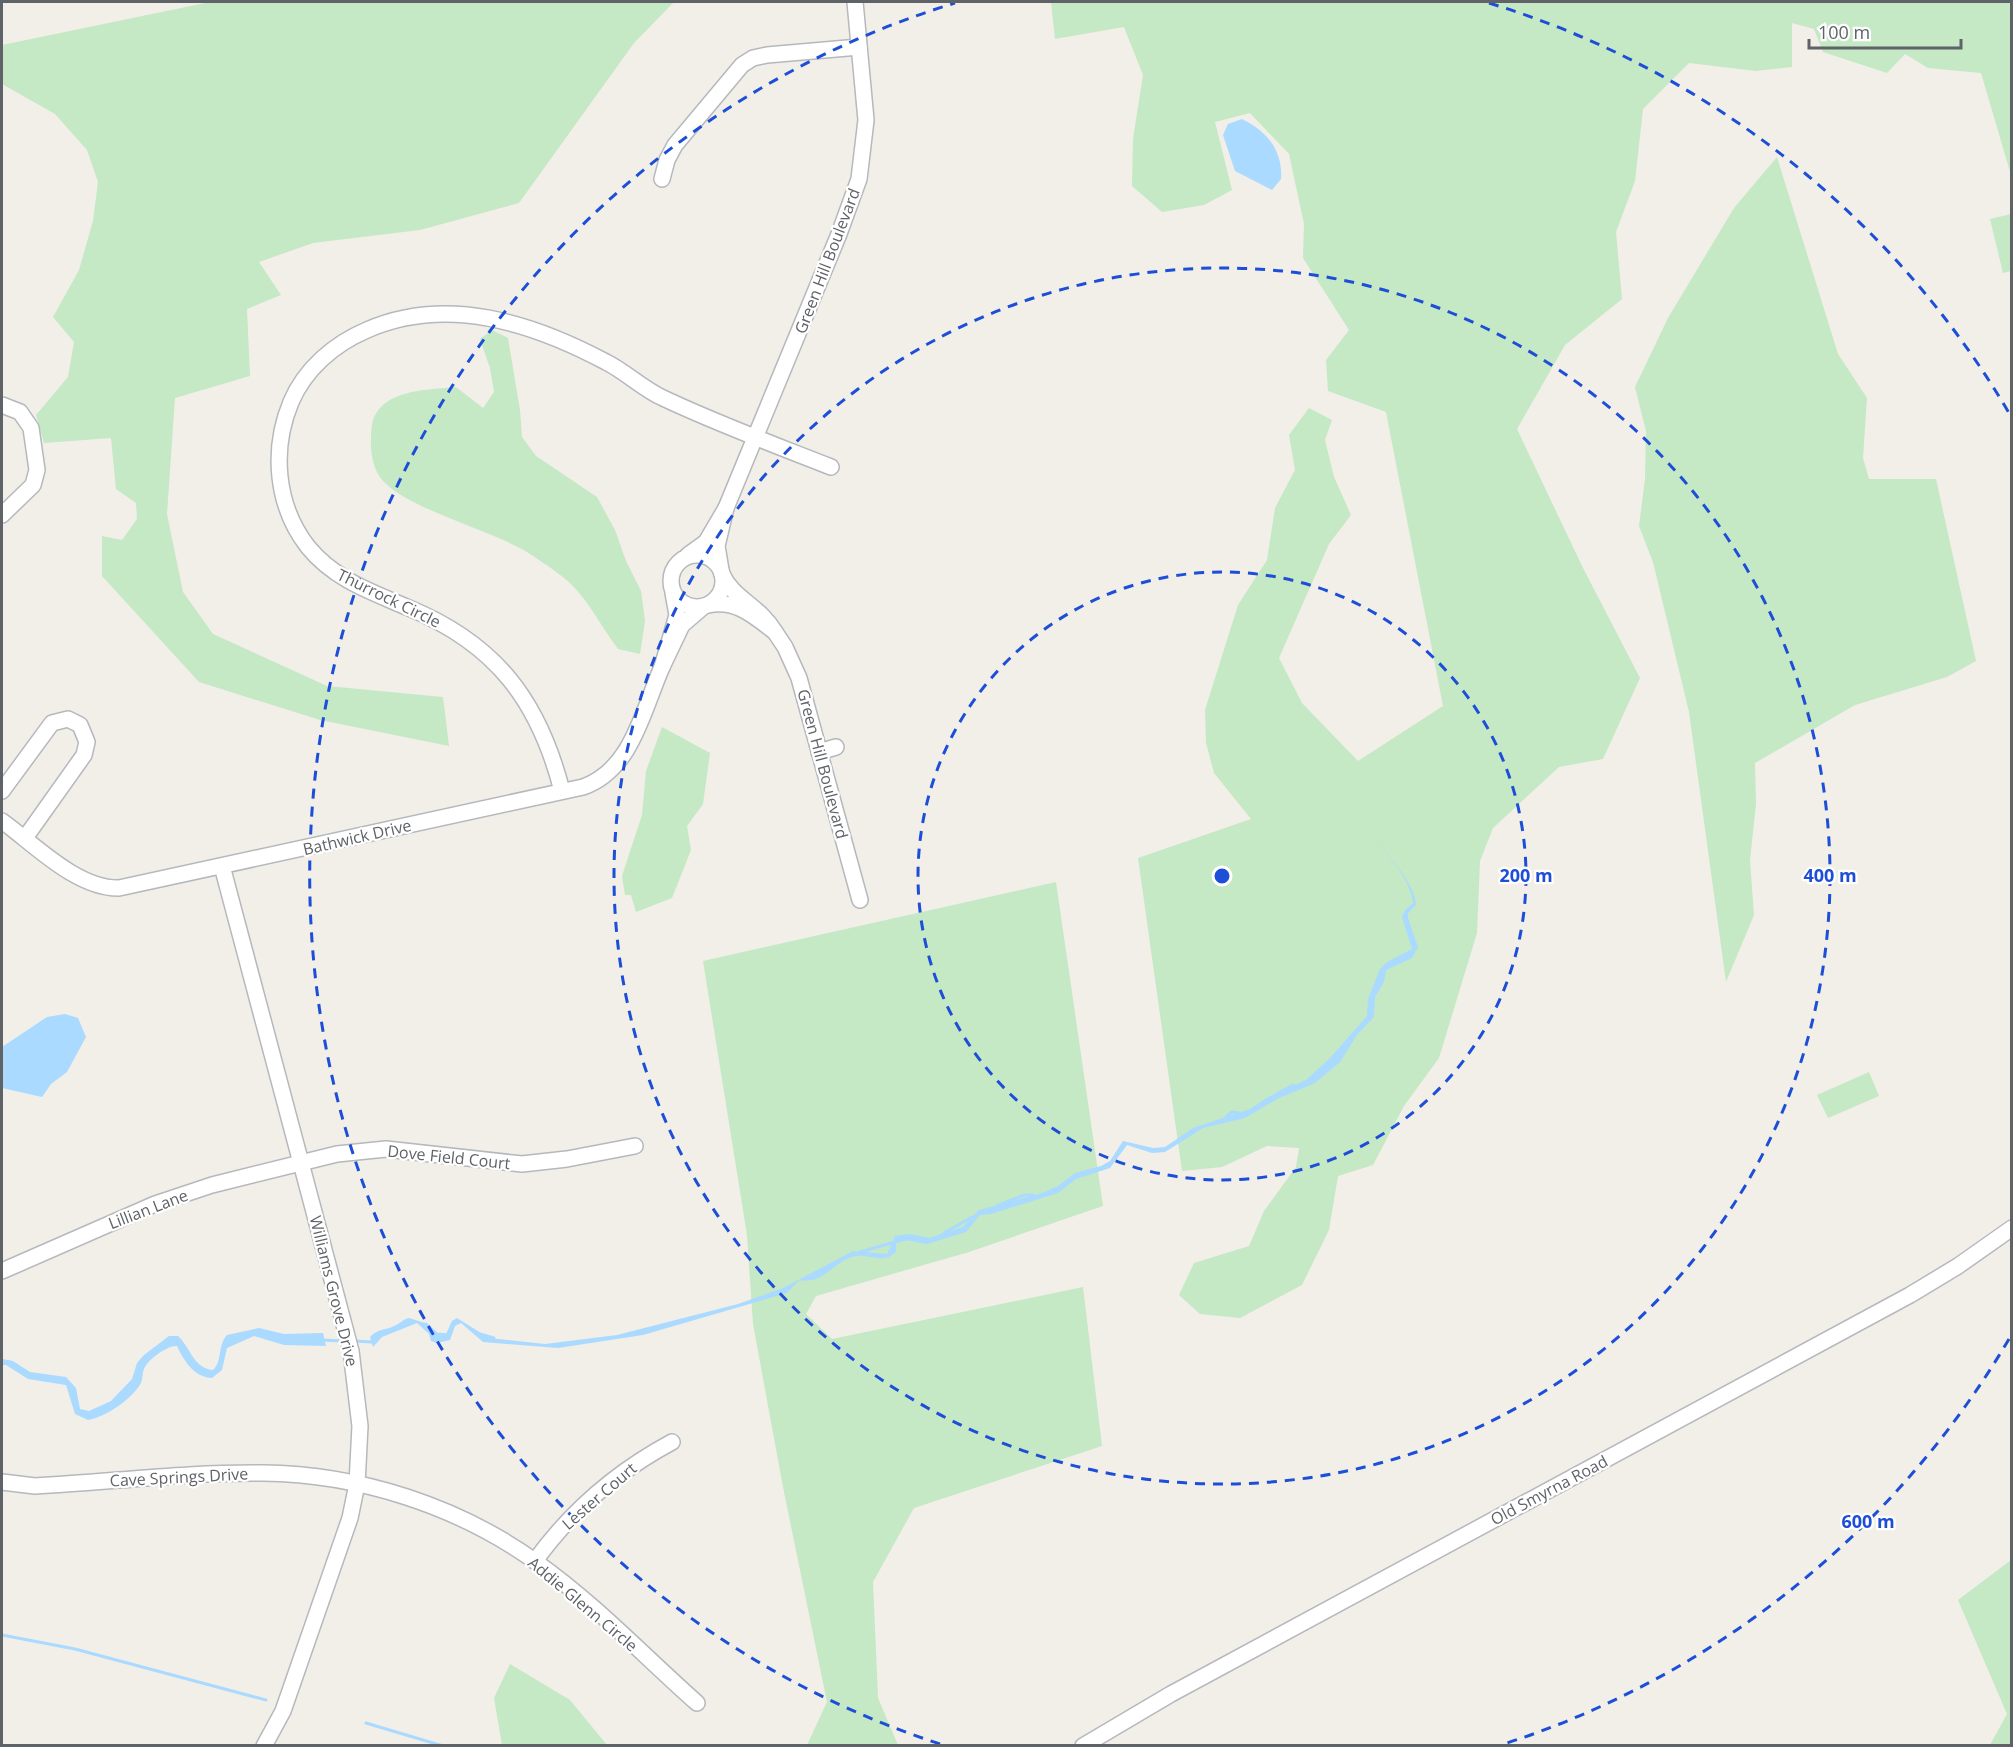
<svg xmlns="http://www.w3.org/2000/svg" width="2013" height="1747" font-family="'Open Sans',sans-serif">
<style>
.green{fill:#c5e8c5}
.water{fill:#aadaff}
.lines{fill:none;stroke-linecap:round;stroke-linejoin:round}
.stream{stroke:#aadaff;stroke-width:3}
.minor-casing{stroke:#b5b8bc;stroke-width:18}
.minor{stroke:#fff;stroke-width:15}
.ring{fill:none;stroke:#1d4ed8;stroke-width:3;stroke-dasharray:10 8}
.labels{text-anchor:middle;dominant-baseline:central;stroke-width:4.5;stroke-linejoin:round;paint-order:stroke}
.street-label{font-size:16px;fill:#5f6368;stroke:#fff}
.centre{fill:#1d4ed8;stroke:#fff;stroke-width:3}
.ring-label{font-size:18px;text-anchor:middle;font-weight:bold;fill:#1d4ed8;stroke:#fff;stroke-width:4.5;stroke-linejoin:round;paint-order:stroke}
</style>
<rect width="100%" height="100%" fill="#f1efe8"/>
<g class="green">
<path d="M210,2H674L634,43L519,203L420,230L313,243L259,262L281,295L247,309L250,376L175,398L167,514L183,592L213,634L327,686L443,697L449,746L320,720L199,682L102,576V536L122,540L137,519L136,503L116,489L111,438L44,443L36,415L68,377L74,342L53,317L79,270L93,221L98,182L87,150L55,114L2,84V45Z"/>
<path d="M1051,2H2011V175L1981,73L1928,68L1905,54L1887,73L1823,52L1814,29L1792,23V67L1756,71L1689,63L1643,109L1635,181L1616,232L1622,299L1565,345L1517,429L1582,566L1640,678L1603,759L1559,767L1493,828L1480,861L1477,933L1439,1058L1404,1106L1373,1165L1338,1176L1329,1230L1302,1285L1240,1318L1200,1314L1179,1295L1194,1263L1249,1246L1264,1211L1296,1167L1299,1148L1267,1146L1222,1167L1182,1171L1138,858L1251,819L1214,773L1206,743L1205,710L1238,605L1267,560L1275,508L1295,470L1289,435L1309,408L1332,420L1325,440L1334,477L1351,515L1329,544L1279,658L1302,703L1358,761L1443,706L1386,412L1328,391L1326,360L1349,330L1303,258L1304,224L1289,154L1250,113L1215,122L1232,190L1204,205L1162,212L1132,186L1133,139L1143,75L1124,27L1055,39Z"/>
<path d="M1777,157L1838,354L1867,398L1863,458L1869,479H1936L1976,661L1947,677L1855,705L1755,763L1756,804L1750,860L1754,915L1726,982L1689,712L1653,562L1639,526L1645,479L1646,431L1635,387L1668,318L1734,208Z"/>
<path d="M2011,214V271L2003,273L1990,219Z"/>
<path d="M492,330L508,338L520,410L522,437L536,456L597,497L615,530L626,561L641,591L645,621L640,654L618,649C602,628 589,601 570,583C559,573 545,564 533,556C497,530 397,508 378,474C370,460 370,440 372,425C379,389 427,390 456,387L483,408L494,392L490,368L480,339Z"/>
<path d="M662,727L710,753L703,804L687,826L691,850L672,898L636,912L631,895H625L622,876L642,815L646,771Z"/>
<path d="M1056,882L1103,1206L969,1252L816,1296L806,1314L832,1339L1083,1287L1102,1446L914,1508L873,1582L878,1698L898,1745H807L827,1702L783,1487L753,1324L747,1235L703,961Z"/>
<path d="M1869,1072L1879,1096L1828,1118L1817,1095Z"/>
<path d="M2011,1560V1745H1990L2007,1714L1958,1600Z"/>
<path d="M510,1664L570,1700L607,1745H502L494,1698Z"/>
</g>
<g class="water">
<path d="M1242,119C1267,131 1283,151 1281,179L1272,190L1235,171L1223,135L1228,124Z"/>
<path d="M1365,828C1380,846 1415,881 1416,905L1408,913V918L1418,947L1412,958L1386,970L1384,982L1375,997L1374,1017L1357,1035L1340,1062L1315,1083L1277,1099L1245,1118L1203,1128L1165,1152L1152,1153L1127,1145L1110,1168L1076,1179L1058,1193L991,1214L980,1215L966,1232L927,1244L899,1239L896,1241V1251C885,1265 871,1254 857,1256C840,1258 831,1273 816,1279C810,1281 804,1280 798,1281L787,1293L643,1335L558,1348L483,1342L461,1323L455,1326L450,1340L437,1343L431,1341L429,1334L417,1323L382,1337L373,1347L370,1337C380,1327 386,1331 396,1325C402,1322 404,1319 409,1318L425,1323L440,1336L446,1334L452,1321L457,1318L489,1338L545,1344L617,1335L738,1304L783,1288L853,1251L887,1254L895,1236L910,1234L929,1238L963,1227L979,1210L1042,1193L1058,1186L1075,1173L1101,1166L1110,1161L1123,1141L1153,1148L1165,1147L1193,1128L1250,1109L1268,1097L1306,1080L1330,1058L1367,1016L1368,999L1380,969L1387,962L1412,949L1402,917L1405,910L1413,903C1410,875 1382,849 1365,828Z"/>
<path d="M65,1014L78,1018L86,1037L67,1072L51,1084L42,1097L2,1088V1047L47,1017Z"/>
<path d="M259,1328L284,1334L323,1333L326,1346L284,1345L254,1336L227,1348L222,1370L212,1378C194,1377 184,1361 177,1346C168,1345 148,1359 144,1369C142,1373 143,1378 141,1383C132,1399 106,1417 88,1420L75,1414L66,1385L28,1379L6,1365H2V1359L13,1361L30,1372L66,1377L76,1388L80,1409L89,1411L111,1401L132,1379L137,1363L144,1355L169,1336H178C191,1348 193,1368 213,1370C223,1361 217,1346 227,1335Z"/>
</g>
<g class="lines">
<g class="stream">
<path d="M1314,1075L1324,1066"/>
<path d="M1278,1093L1293,1085"/>
<path d="M1226,1117L1232,1112L1239,1113"/>
<path d="M997,1206L1024,1195H1033"/>
<path d="M944,1233L972,1217"/>
<path d="M860,1252L909,1238"/>
<path d="M426,1324L437,1334L448,1335"/>
<path d="M480,1334L494,1338"/>
<path d="M322,1340L342,1341"/>
<path d="M355,1341L371,1342L374,1339"/>
<path d="M2,1635L75,1649L266,1700"/>
<path d="M366,1723L443,1746"/>
</g>
<g class="minor-casing">
<g id="minor">
<path d="M662,179L667,160L675,145L742,65L753,58L767,55L859,47"/>
<path d="M2,405L20,412L31,428L37,470L33,485L2,515"/>
<path d="M726,508L839,234L859,179L866,120L855,2"/>
<circle cx="697" cy="581" r="26"/>
<path d="M688,555L706,542L726,508L717,546L721,570"/>
<path d="M673,593L677,615L662,667L682,625L703,607"/>
<path d="M708,605C736,599 754,616 775,632C760,606 732,598 722,574"/>
<path d="M775,632L785,647L799,678L860,900"/>
<path d="M819,752L836,747"/>
<path d="M2,791L52,723L68,719L80,725L87,742L84,755L25,838"/>
<path d="M562,791C539,701 496,644 409,608C372,592 335,580 308,547C276,506 271,450 291,402C305,369 334,344 367,330C447,295 533,323 606,362C626,372 643,389 663,398C718,424 775,445 831,467"/>
<path d="M2,821C34,844 77,889 119,888L583,787C632,770 643,710 662,667"/>
<path d="M222,866L351,1351L360,1426L357,1484L350,1518L283,1711L264,1746"/>
<path d="M2,1271L155,1204L212,1185L337,1154L386,1149L522,1164L567,1159L635,1146"/>
<path d="M2,1482L35,1486C111,1482 187,1472 263,1473C359,1474 458,1506 536,1562C594,1603 644,1656 697,1703"/>
<path d="M535,1561C571,1511 618,1471 672,1442"/>
<path d="M1083,1746L1171,1694L1910,1295L1958,1266L2012,1228"/>
</g>
</g>
<use href="#minor" class="minor"/>
</g>
<g class="ring">
<circle cx="1222" cy="876" r="304"/>
<circle cx="1222" cy="876" r="608"/>
<path d="M2009 1339A913 913 0 0 1 1504 1744M940 1744A913 913 0 0 1 955 3M1489 3A913 913 0 0 1 2009 413"/>
</g>
<g class="labels">
<g class="street-label">
<text transform="translate(827 261) rotate(-69)">Green Hill Boulevard</text>
<text transform="translate(389 598) rotate(26)">Thurrock Circle</text>
<text transform="translate(823 764) rotate(75)">Green Hill Boulevard</text>
<text transform="translate(357 837) rotate(-13)">Bathwick Drive</text>
<text transform="translate(449 1157) rotate(6)">Dove Field Court</text>
<text transform="translate(148 1209) rotate(-21)">Lillian Lane</text>
<text transform="translate(334 1291) rotate(76)">Williams Grove Drive</text>
<text transform="translate(179 1477) rotate(-3)">Cave Springs Drive</text>
<text transform="translate(1549 1490) rotate(-28)">Old Smyrna Road</text>
<text transform="translate(599 1496) rotate(-41)">Lester Court</text>
<text transform="translate(583 1604) rotate(40)">Addie Glenn Circle</text>
</g>
</g>
<circle cx="1222" cy="876" r="9" class="centre"/>
<g class="ring-label">
<text x="1526" y="882">200 m</text>
<text x="1830" y="882">400 m</text>
<text x="1868" y="1528">600 m</text>
</g>
<rect width="2013" height="1747" fill="none" stroke="#5f6368" stroke-width="6"/>
<path d="M1809 39v9h152v-9" fill="none" stroke="#5f6368" stroke-width="3"/>
<text x="1818" y="39" font-size="18" fill="#5f6368" stroke="#ffffff" stroke-width="4.5" paint-order="stroke">100 m</text>
</svg>
